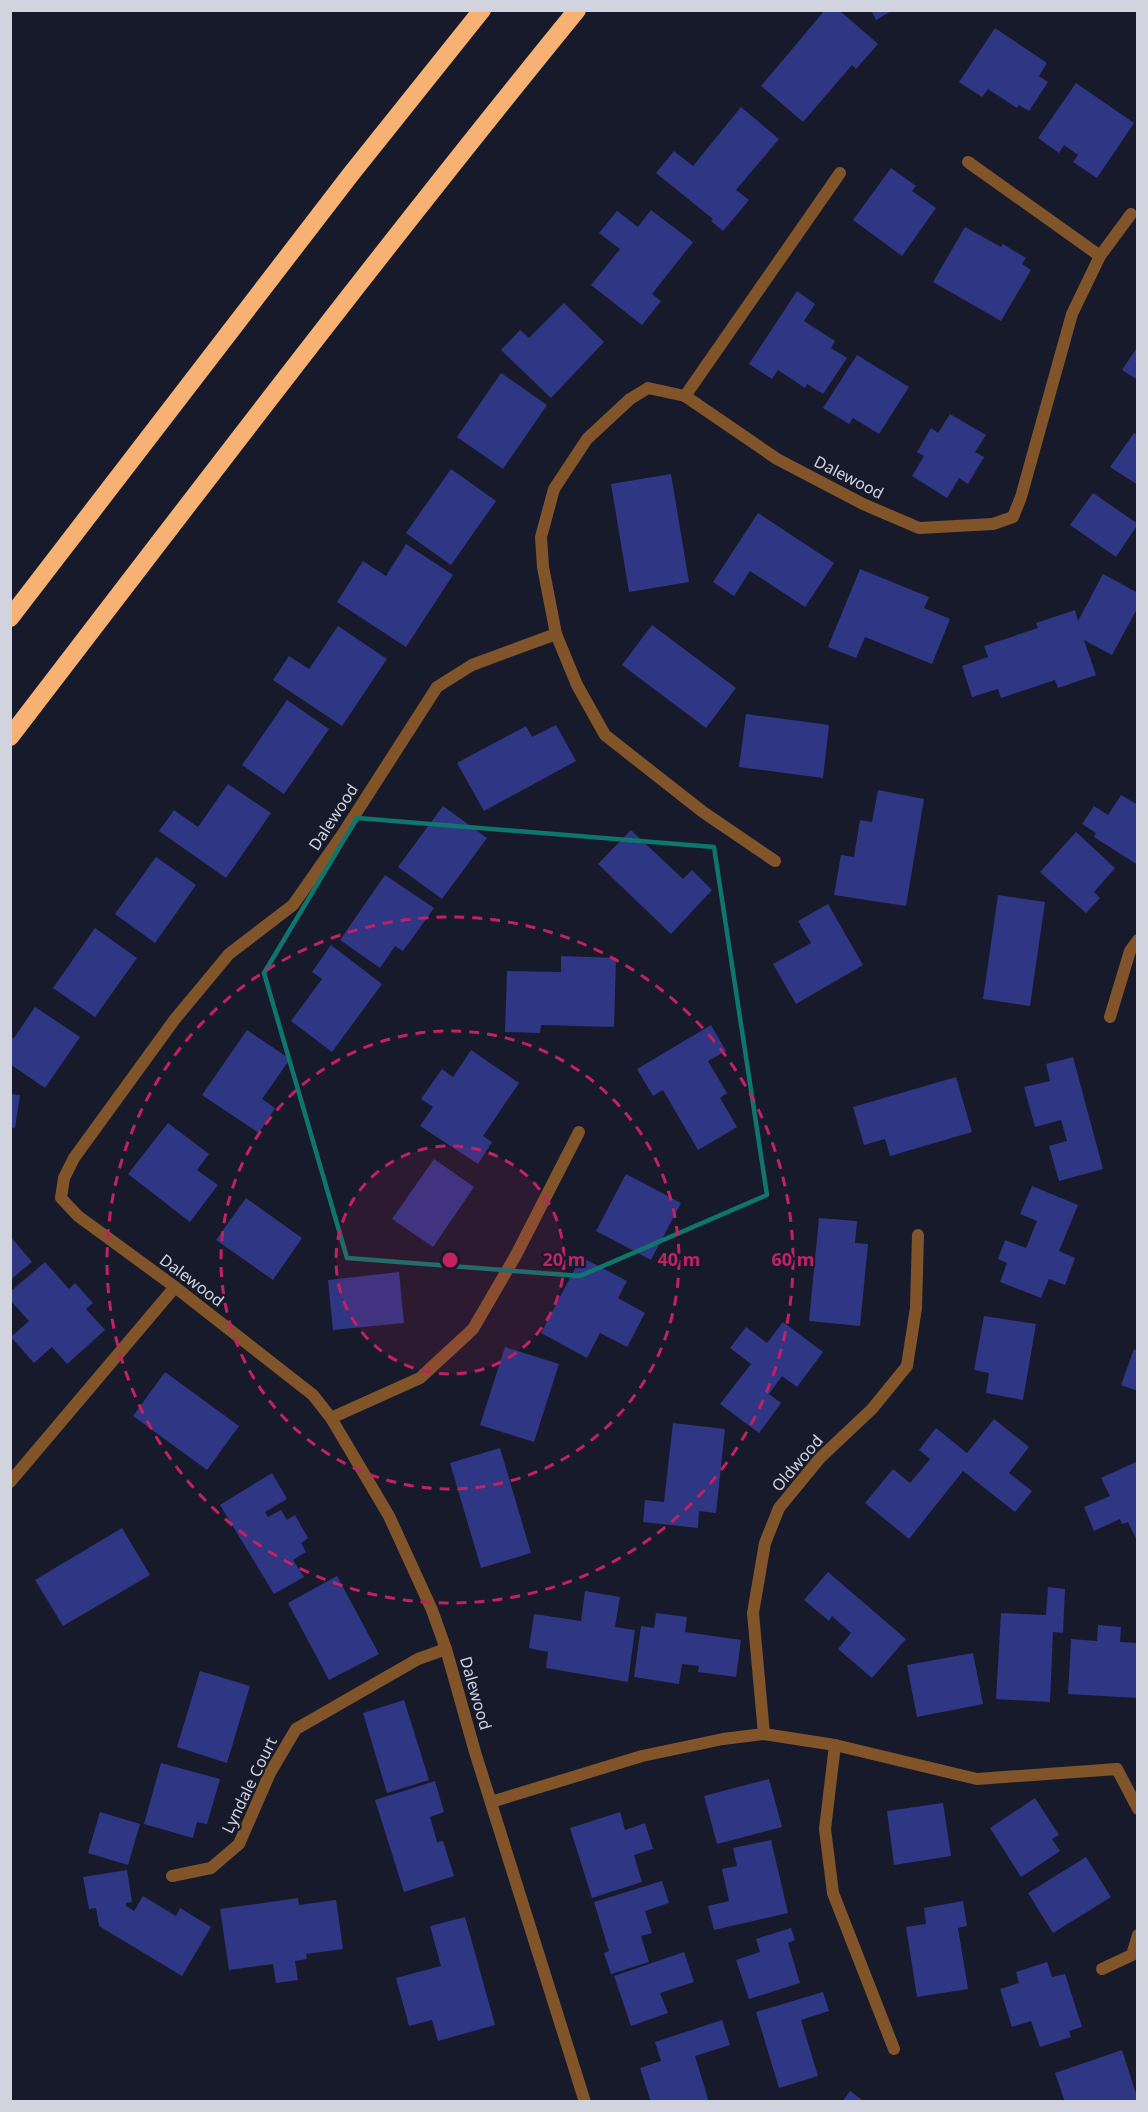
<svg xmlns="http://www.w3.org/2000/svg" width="1148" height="2112" font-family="'Noto Sans',sans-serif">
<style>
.building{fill:#2f3684}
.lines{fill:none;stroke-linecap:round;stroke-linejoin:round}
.lane{stroke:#825429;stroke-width:12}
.street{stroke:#825429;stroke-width:12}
.highway{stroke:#f7b173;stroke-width:18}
.marked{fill:none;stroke:#0f766e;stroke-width:4.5;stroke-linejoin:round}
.ring{fill:none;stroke:#c32162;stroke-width:3;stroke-dasharray:10 8}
.labels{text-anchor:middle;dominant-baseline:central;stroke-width:4.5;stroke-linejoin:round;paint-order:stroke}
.street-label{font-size:16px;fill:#d1d4df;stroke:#171a2a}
.centre{fill:#c32162;stroke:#171a2a;stroke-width:3}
.ring-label{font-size:18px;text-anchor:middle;font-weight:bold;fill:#c32162;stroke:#171a2a;stroke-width:4.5;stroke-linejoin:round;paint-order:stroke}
</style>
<rect width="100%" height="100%" fill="#171a2a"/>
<g class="building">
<path d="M825,10H839L878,44L856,69L852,65L803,122L761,86Z"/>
<path d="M871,10H893L876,20Z"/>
<path d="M995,28L1047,63L1039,76L1048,82L1029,111L1019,105L1017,108L988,89L982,97L959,82Z"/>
<path d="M1076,83L1134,123L1097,178L1073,162L1078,155L1064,145L1059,153L1038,138Z"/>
<path d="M741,107L779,139L736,190L749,200L723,231L711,221L713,219L656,173L674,151L693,166Z"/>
<path d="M891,168L916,186L912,191L936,208L902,256L853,220Z"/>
<path d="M651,210L693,242L652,294L661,301L642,325L591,285L620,249L599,233L617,211L638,227Z"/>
<path d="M965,227L1001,247L1003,244L1026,258L1022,264L1031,270L1001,321L933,282Z"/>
<path d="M797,291L815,304L804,321L835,341L831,348L847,358L823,394L807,384L805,388L778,370L772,379L749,364Z"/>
<path d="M564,303L604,342L551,398L501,350L520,330L529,338Z"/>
<path d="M1138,346V380L1122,370Z"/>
<path d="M857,355L909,387L879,434L853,418L849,424L823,408Z"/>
<path d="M501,373L547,405L503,469L457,437Z"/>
<path d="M950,414L986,435L975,452L984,457L968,484L959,478L947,498L912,476L924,456L917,452L931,428L938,433Z"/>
<path d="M1134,433L1138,435V485L1110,467Z"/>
<path d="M451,469L496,501L451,565L406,533Z"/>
<path d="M671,474L689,582L629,592L611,484Z"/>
<path d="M1093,493L1138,524L1116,557L1070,525Z"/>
<path d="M758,513L834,563L805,607L750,571L734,596L713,582Z"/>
<path d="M406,544L453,575L406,647L337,602L363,561L386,576Z"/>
<path d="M860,569L929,597L924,608L950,619L932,664L865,637L856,658L828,647Z"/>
<path d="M1103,574L1138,593V607L1112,655L1084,640L1096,675L1058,688L1055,680L1001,698L998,689L972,697L962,666L988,657L984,646L1038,628L1036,623L1075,610L1078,621Z"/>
<path d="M652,625L736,688L706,728L622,665Z"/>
<path d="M338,626L387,659L342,726L273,680L289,656L309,669Z"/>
<path d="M287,700L329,729L284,794L242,765Z"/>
<path d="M746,714L829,725L823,778L739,767Z"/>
<path d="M556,725L576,761L484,811L457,763L526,726L532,737Z"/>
<path d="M228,784L271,813L226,878L159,831L174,810L198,827Z"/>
<path d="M878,790L924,799L906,906L834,895L841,855L854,857L860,820L872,822Z"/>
<path d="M1121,795L1138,805V865L1094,837L1096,833L1082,824L1094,806L1108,815Z"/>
<path d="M443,806L487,838L442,899L398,867Z"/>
<path d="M631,830L683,879L692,870L712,890L671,934L598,864Z"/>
<path d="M1076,832L1115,868L1094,892L1100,898L1086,913L1040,872Z"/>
<path d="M156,857L196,885L155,943L115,914Z"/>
<path d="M385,875L434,908L403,951L395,946L380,968L340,940Z"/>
<path d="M998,895L1045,902L1030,1006L983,999Z"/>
<path d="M828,904L863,965L796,1004L773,964L811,943L798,921Z"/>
<path d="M95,928L137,958L95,1017L53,988Z"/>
<path d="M331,945L382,984L332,1052L291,1021L322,979L312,972Z"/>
<path d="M561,956L616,958L614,1027L541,1025L540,1033L505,1032L507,971L561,972Z"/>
<path d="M35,1007L80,1037L45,1088L10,1064V1036L14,1038Z"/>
<path d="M711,1025L726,1051L708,1061L727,1093L720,1098L737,1127L698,1150L663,1090L653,1096L637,1069Z"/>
<path d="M247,1030L290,1059L262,1099L275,1108L259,1133L202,1095Z"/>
<path d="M471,1050L519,1083L483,1136L492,1142L478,1164L420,1126L433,1107L421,1099L442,1069L453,1077Z"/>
<path d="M1073,1057L1103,1169L1059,1181L1049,1146L1067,1141L1061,1120L1035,1127L1024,1087L1050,1081L1046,1064Z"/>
<path d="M956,1077L972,1132L890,1156L885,1139L864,1145L853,1107Z"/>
<path d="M10,1094L20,1095L15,1128L10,1127Z"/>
<path d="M168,1123L209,1154L197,1170L218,1185L190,1222L128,1174Z"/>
<path d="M434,1159L474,1187L433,1247L392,1219Z"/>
<path d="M626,1174L681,1203L651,1260L596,1231Z"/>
<path d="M1032,1186L1078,1205L1059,1251L1075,1258L1065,1285L1049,1279L1041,1298L1000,1282L1007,1263L998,1259L1005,1240L1026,1248L1037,1221L1020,1214Z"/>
<path d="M246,1198L302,1238L273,1280L216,1240Z"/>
<path d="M819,1218L857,1221L855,1243L868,1244L860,1326L809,1321Z"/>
<path d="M10,1236L32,1262L10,1280Z"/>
<path d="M581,1257L627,1281L618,1298L645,1313L627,1347L600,1333L587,1358L541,1333Z"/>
<path d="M45,1262L69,1289L75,1283L93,1303L86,1309L105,1330L67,1364L52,1347L34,1363L11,1337L29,1321L10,1300V1292Z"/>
<path d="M399,1272L404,1323L333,1330L328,1280Z"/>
<path d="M984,1316L1036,1324L1023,1400L986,1393L989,1373L974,1370Z"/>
<path d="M783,1322L823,1352L797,1387L782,1376L769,1394L781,1403L759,1433L720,1404L751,1364L730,1348L746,1327L767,1343Z"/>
<path d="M505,1347L559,1364L534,1442L480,1425Z"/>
<path d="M1134,1349L1138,1351V1391L1121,1385Z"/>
<path d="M165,1372L239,1426L207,1470L133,1416Z"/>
<path d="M994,1419L1029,1447L1009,1473L1032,1491L1015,1512L963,1471L909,1539L865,1503L893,1469L910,1483L930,1459L919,1450L936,1428L967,1453Z"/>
<path d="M673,1423L725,1429L716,1513L699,1511L698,1528L643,1522L645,1500L664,1502Z"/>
<path d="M500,1448L531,1553L481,1568L450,1463Z"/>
<path d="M1138,1461V1543L1128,1522L1122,1524L1120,1519L1094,1531L1084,1507L1110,1496L1101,1478Z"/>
<path d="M272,1473L287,1499L265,1512L268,1517L281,1510L287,1520L295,1515L308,1538L301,1543L306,1552L293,1560L304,1577L274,1594L220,1505Z"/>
<path d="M122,1528L150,1575L63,1626L35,1580Z"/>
<path d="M828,1572L906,1639L872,1678L838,1649L851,1633L832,1616L829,1621L804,1600Z"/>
<path d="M337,1576L379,1654L329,1680L288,1603Z"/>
<path d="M1048,1587L1065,1589L1063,1633L1053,1632L1050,1702L996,1699L1001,1613L1046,1615Z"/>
<path d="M585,1591L620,1597L615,1627L635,1630L628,1682L546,1668L548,1652L529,1648L534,1614L581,1621Z"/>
<path d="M656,1613L687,1617L685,1632L741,1640L736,1677L698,1672L699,1666L682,1664L679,1684L634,1677L641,1626L654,1628Z"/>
<path d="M1098,1625L1121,1627L1120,1642L1138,1643V1698L1068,1694L1071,1639L1097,1641Z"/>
<path d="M973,1653L983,1704L917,1717L907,1665Z"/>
<path d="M200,1671L250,1686L227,1763L177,1747Z"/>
<path d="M404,1700L429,1780L387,1793L363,1713Z"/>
<path d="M161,1763L220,1779L207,1824L197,1822L193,1838L144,1824Z"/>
<path d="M769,1779L782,1827L717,1844L704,1796Z"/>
<path d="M435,1781L444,1812L430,1817L437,1842L443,1841L454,1876L404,1892L375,1800Z"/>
<path d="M1035,1798L1059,1835L1052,1839L1060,1851L1021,1877L990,1828Z"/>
<path d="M943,1803L951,1856L894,1865L887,1811Z"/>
<path d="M100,1812L140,1824L128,1865L88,1853Z"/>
<path d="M620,1812L625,1830L645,1823L653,1849L634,1855L642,1882L592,1898L570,1828Z"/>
<path d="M771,1840L788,1913L714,1930L708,1906L729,1901L722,1869L737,1866L733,1848Z"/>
<path d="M1086,1857L1111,1897L1053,1933L1028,1893Z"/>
<path d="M127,1870L132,1902L126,1903V1906L134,1911L143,1896L176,1916L180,1908L211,1927L182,1976L99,1926L96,1908L89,1909L83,1877Z"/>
<path d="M662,1881L669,1903L645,1911L652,1933L641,1936L649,1962L611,1974L604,1953L609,1951L594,1902Z"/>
<path d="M298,1898L299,1905L336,1900L343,1949L306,1954L307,1959L295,1961L298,1980L276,1983L273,1964L229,1970L220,1909Z"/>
<path d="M963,1901L967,1926L958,1928L968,1989L917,1997L906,1927L926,1924L924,1908Z"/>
<path d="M465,1917L495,2025L438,2041L432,2020L409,2026L396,1978L441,1966L430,1926Z"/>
<path d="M791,1928L795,1940L788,1943L800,1983L749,1999L736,1960L760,1952L756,1939Z"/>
<path d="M684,1952L694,1982L660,1993L668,2013L631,2026L614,1976Z"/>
<path d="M1047,1962L1052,1977L1065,1974L1082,2027L1069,2031L1071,2037L1040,2047L1031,2021L1012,2027L1000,1989L1019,1983L1016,1972Z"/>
<path d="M823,1992L829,2011L801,2020L818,2076L779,2088L756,2012Z"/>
<path d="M722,2020L730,2045L695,2056L709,2102H651L640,2068L661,2061L655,2042Z"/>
<path d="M1122,2050L1138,2100L1065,2102L1055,2073Z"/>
<path d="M850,2091L865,2102H842Z"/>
</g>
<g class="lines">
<path class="lane" d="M968,162L1100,256"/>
<g class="street">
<path d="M685,396L840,173"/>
<path d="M556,634L472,665L437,687L342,835L293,905L229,954L175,1019L74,1158L64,1178L61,1198L78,1216L175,1287L313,1395L331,1418L389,1516L432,1610L446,1649L475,1752L585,2102"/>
<path d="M775,861L703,812L605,735L577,685L556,634L543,567L541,537L554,489L587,439L630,399L648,388L685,396L777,459L863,504L919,528L993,524L1013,517L1021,497L1072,314L1100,256L1131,214"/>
<path d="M1110,1017L1130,951L1138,940"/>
<path d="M331,1418L420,1378L473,1329L516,1255L579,1132"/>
<path d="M10,1482L175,1287"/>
<path d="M764,1734L753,1613L765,1543L779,1508L820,1458L872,1409L907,1366L916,1308L918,1235"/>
<path d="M835,1745L825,1829L833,1893L894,2049"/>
<path d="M491,1802L642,1756L723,1739L764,1734L835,1745L977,1779L1117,1769L1138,1809"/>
<path d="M172,1876L211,1868L239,1844L270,1773L296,1729L418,1659L446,1649"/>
<path d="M1102,1969L1132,1955L1138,1935"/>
</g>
<g class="highway">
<path d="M10,618L351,174L482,10"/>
<path d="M10,737C197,493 383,248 577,10"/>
</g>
</g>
<path class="marked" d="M357,818L714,847L767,1195L580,1276L347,1258L264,973Z"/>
<circle cx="450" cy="1260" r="114" fill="#c32162" fill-opacity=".12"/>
<g class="ring">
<circle cx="450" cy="1260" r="114"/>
<circle cx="450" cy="1260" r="229"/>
<circle cx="450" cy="1260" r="343"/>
</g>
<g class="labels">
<g class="street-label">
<text transform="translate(849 477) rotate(27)">Dalewood</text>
<text transform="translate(333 817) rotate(-57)">Dalewood</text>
<text transform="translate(192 1280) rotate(37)">Dalewood</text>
<text transform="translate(797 1463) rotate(-49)">Oldwood</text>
<text transform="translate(476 1693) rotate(74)">Dalewood</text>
<text transform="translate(249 1785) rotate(-64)">Lyndale Court</text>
</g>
</g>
<circle cx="450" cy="1260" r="9" class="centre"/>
<g class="ring-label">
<text x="564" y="1266">20 m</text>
<text x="679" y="1266">40 m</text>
<text x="793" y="1266">60 m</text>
</g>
<rect width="1148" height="2112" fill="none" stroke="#d1d4df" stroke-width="24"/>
</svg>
